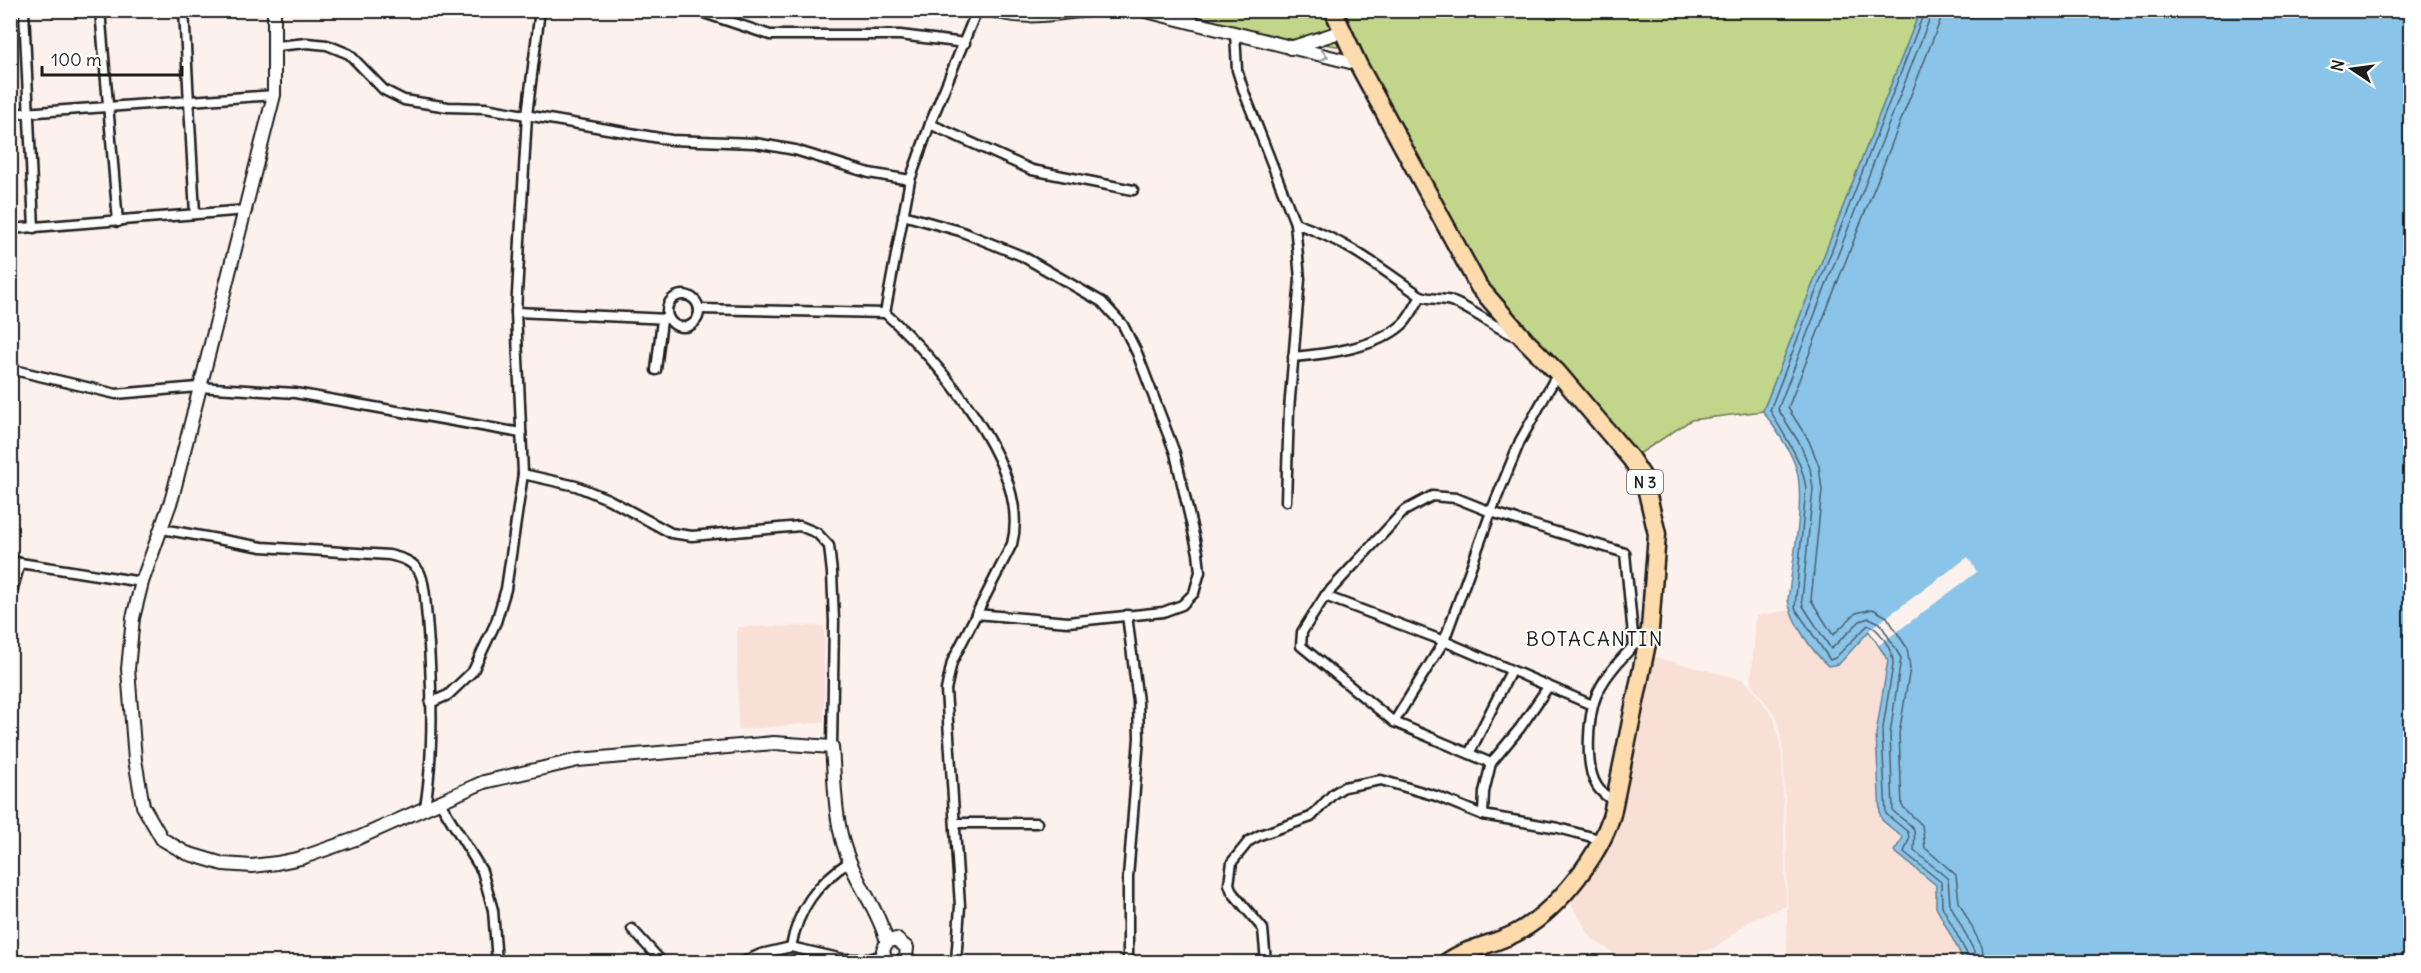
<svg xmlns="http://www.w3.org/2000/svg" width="2421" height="973" font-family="Delius,sans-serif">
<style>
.built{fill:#f8e0d7}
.green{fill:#c2d68b;stroke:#6f7954;stroke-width:1.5}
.water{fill:#8ac4e9;stroke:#5e8197;stroke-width:1.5}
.pier{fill:#fcf1ed}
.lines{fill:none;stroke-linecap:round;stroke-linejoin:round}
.shore{stroke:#485f6e;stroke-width:1.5}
.street-casing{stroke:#1c1c1c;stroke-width:13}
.secondary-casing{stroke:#1c1c1c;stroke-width:16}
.highway-casing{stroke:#1c1c1c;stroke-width:21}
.street{stroke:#fff;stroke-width:8}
.secondary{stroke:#fff;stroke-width:12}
.highway{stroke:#fedbac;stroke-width:16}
.oneway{stroke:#999}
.labels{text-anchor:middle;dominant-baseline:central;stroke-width:4.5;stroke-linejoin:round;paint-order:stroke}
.shield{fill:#fff;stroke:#606060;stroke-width:1.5}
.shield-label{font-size:15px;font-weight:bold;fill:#1c1c1c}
.quarter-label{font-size:20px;letter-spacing:1.5px;fill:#1c1c1c;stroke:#fff}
</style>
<rect width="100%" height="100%" fill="#fcf1ed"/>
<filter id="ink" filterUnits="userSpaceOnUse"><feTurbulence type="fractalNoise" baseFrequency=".0167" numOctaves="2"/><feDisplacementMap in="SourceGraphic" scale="12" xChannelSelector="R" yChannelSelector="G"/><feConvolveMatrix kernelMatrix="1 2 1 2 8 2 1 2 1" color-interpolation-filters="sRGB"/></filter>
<g filter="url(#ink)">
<g class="built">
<path d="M1790,610L1820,659L1839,664L1869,630L1886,656L1888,665L1876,734L1880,814L1882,820L1903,835L1902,840L1894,851L1936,885V907L1962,957L1958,962H1787V855L1783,750L1776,716L1751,683L1756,616Z"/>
<path d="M824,626V722L738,730L737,627Z"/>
<path d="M1650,656L1745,680L1774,717L1782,756L1786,906L1750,921L1714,948L1661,962H1628L1592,939L1565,894L1613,831Z"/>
</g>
<path class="green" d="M1159,11H1920L1763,411L1691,420L1633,458L1478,283L1350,48L1238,31Z"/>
<path class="water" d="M1920,11H2410V962H1958L1962,957L1936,907V885L1894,851L1903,838L1882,820L1880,814L1876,734L1888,660L1869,631L1839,664L1828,666C1812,651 1791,621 1788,600C1792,566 1805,502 1797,471C1791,449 1775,429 1763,411Z"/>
<path class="pier" d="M1968,557L1977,572L1879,645L1869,630Z"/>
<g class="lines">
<g class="shore">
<path d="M1925,10L1770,410C1784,437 1801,456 1806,488L1795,608L1830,660L1835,658L1868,625C1880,628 1894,653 1893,665L1882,734L1886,814L1908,832L1909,839L1904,852L1941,882L1942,906L1967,954L1966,962"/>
<path d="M1933,10L1778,409L1800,444L1810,468L1813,489L1802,600L1803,606L1831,649L1860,621L1869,618L1880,623L1901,658L1890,734L1893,811C1913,830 1916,820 1914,850L1948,879L1950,904L1974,951V962"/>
<path d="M1942,10L1940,21L1788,408L1809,441L1819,466L1822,490L1811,600L1833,635L1856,613L1873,609L1887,617L1907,648L1910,668L1899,734L1902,806L1922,825L1925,848L1956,875L1959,902L1982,947L1984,962"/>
</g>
<g class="street-casing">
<g id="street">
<path d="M24,10L34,228"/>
<path d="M100,10L118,222"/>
<path d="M184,10L195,214"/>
<path d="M695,10L770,35H900L965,43"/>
<path d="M1235,33L1237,70L1244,92L1295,223L1300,279L1289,410L1286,501"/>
<path d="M276,46L307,43L327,45L349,54L384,90L404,100L448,107L485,108L671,140L755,143L795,150L869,173L910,180"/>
<path d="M10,114L274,95"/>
<path d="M930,124L1032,170L1133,190"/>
<path d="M903,215L960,231L1022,256L1102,302L1123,325L1137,353L1175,453L1198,553L1200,572L1194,593L1182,605L1163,612L1068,622L976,614"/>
<path d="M1295,223C1348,242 1375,264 1419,295C1427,300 1442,298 1451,301C1474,310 1493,327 1516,336"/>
<path d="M10,229L247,210"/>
<circle cx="683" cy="311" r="16"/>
<path d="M699,309L885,313C937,359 1032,469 1012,544L952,662L946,690L960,906L956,962"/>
<path d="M516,312L527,115L540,10"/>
<path d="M885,313L910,180L930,124L977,10"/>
<path d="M1293,357C1327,354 1377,348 1403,324C1410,317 1416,305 1421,296"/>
<path d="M10,369L116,394L198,387L295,393L521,433"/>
<path d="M656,370L662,320"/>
<path d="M523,474L576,486L608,499L671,533L692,536L800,526L817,533L829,546L832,573L834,621L832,747"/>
<path d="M162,529L262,547L389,555C402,558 413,561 420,573C426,586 425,604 427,618C432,679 435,748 425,807"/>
<path d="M10,560L20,563"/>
<path d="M1325,596L1444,641L1592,705"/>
<path d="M10,599L20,563L142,582"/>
<path d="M1127,615L1138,702L1139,738L1128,877V962"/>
<path d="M430,703L448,695L473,671L496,622L506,589L523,474L516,312L669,319"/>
<path d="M1394,722L1444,641L1491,512L1520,441L1558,373"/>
<path d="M1470,752L1511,671"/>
<path d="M1491,763L1520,728L1548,687"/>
<path d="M439,801L482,871L493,910L497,962"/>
<path d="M1614,802C1608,797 1601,793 1597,786C1584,767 1588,712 1598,692C1608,670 1631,649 1647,631"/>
<path d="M1483,815L1484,792L1491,763L1394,722L1301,646L1302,632L1325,596L1404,511L1432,496L1456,498L1491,512L1625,553L1634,645"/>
<path d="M957,823H1037"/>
<path d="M632,929L662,962"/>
<path d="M791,947C798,909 817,883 849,862"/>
<path d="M743,962L761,954L791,947L843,959H869L883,955"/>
<path d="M1266,962L1263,929L1232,892L1229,884L1232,862L1249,841L1260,835L1311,817L1333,794L1344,787L1381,780L1436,796L1483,815L1558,828L1603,840"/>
</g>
</g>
<g class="secondary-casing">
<g id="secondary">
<path d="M274,10V95L172,498L142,582L133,618L128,669L135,760L143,806L162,839L186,853L223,864L252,866L277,863L301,858L358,838L484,782L578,760L774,743L832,747C835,784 834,827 850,862C861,890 879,912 887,942"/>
<path d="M992,10C1023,21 1056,13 1089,10"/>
<path d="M1142,10L1358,64"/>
<path d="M1290,48L1343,31"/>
<path d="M890,962L885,959L883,950L887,942L896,939L907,948L906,957L900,962"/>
</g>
</g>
<g class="highway-casing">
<path id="highway" d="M1333,10L1358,64L1479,287L1525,340L1558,373L1631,459L1644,479L1657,534L1650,629L1612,814C1601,854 1559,907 1523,929C1500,944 1469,946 1447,962"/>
</g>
<use href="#street" class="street"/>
<use href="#secondary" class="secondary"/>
<use href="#highway" class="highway"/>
</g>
<defs><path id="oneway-chevron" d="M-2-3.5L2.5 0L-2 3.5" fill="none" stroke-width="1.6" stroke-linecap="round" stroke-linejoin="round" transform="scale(1.5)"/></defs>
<use class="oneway" href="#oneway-chevron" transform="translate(1324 56) rotate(12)"/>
</g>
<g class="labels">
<rect class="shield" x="1627" y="470" width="36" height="24" rx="4.5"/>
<g class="shield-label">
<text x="1645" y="482">N 3</text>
</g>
<g class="quarter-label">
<text x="1595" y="638">BOTACANTIN</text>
</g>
</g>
<rect width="2421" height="973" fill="none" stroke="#fff" stroke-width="36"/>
<rect x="18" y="18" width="2385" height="937" fill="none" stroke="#1c1c1c" stroke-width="2" filter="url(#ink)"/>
<g transform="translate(2352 69) rotate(283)" stroke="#ffffff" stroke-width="4.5" paint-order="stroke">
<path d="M0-4.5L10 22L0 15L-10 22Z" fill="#1c1c1c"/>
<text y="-9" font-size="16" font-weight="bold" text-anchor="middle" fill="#1c1c1c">N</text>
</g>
<path d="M42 66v9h140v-9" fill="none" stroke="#1c1c1c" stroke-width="3"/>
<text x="51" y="66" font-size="18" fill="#1c1c1c" stroke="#ffffff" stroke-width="4.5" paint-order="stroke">100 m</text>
</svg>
